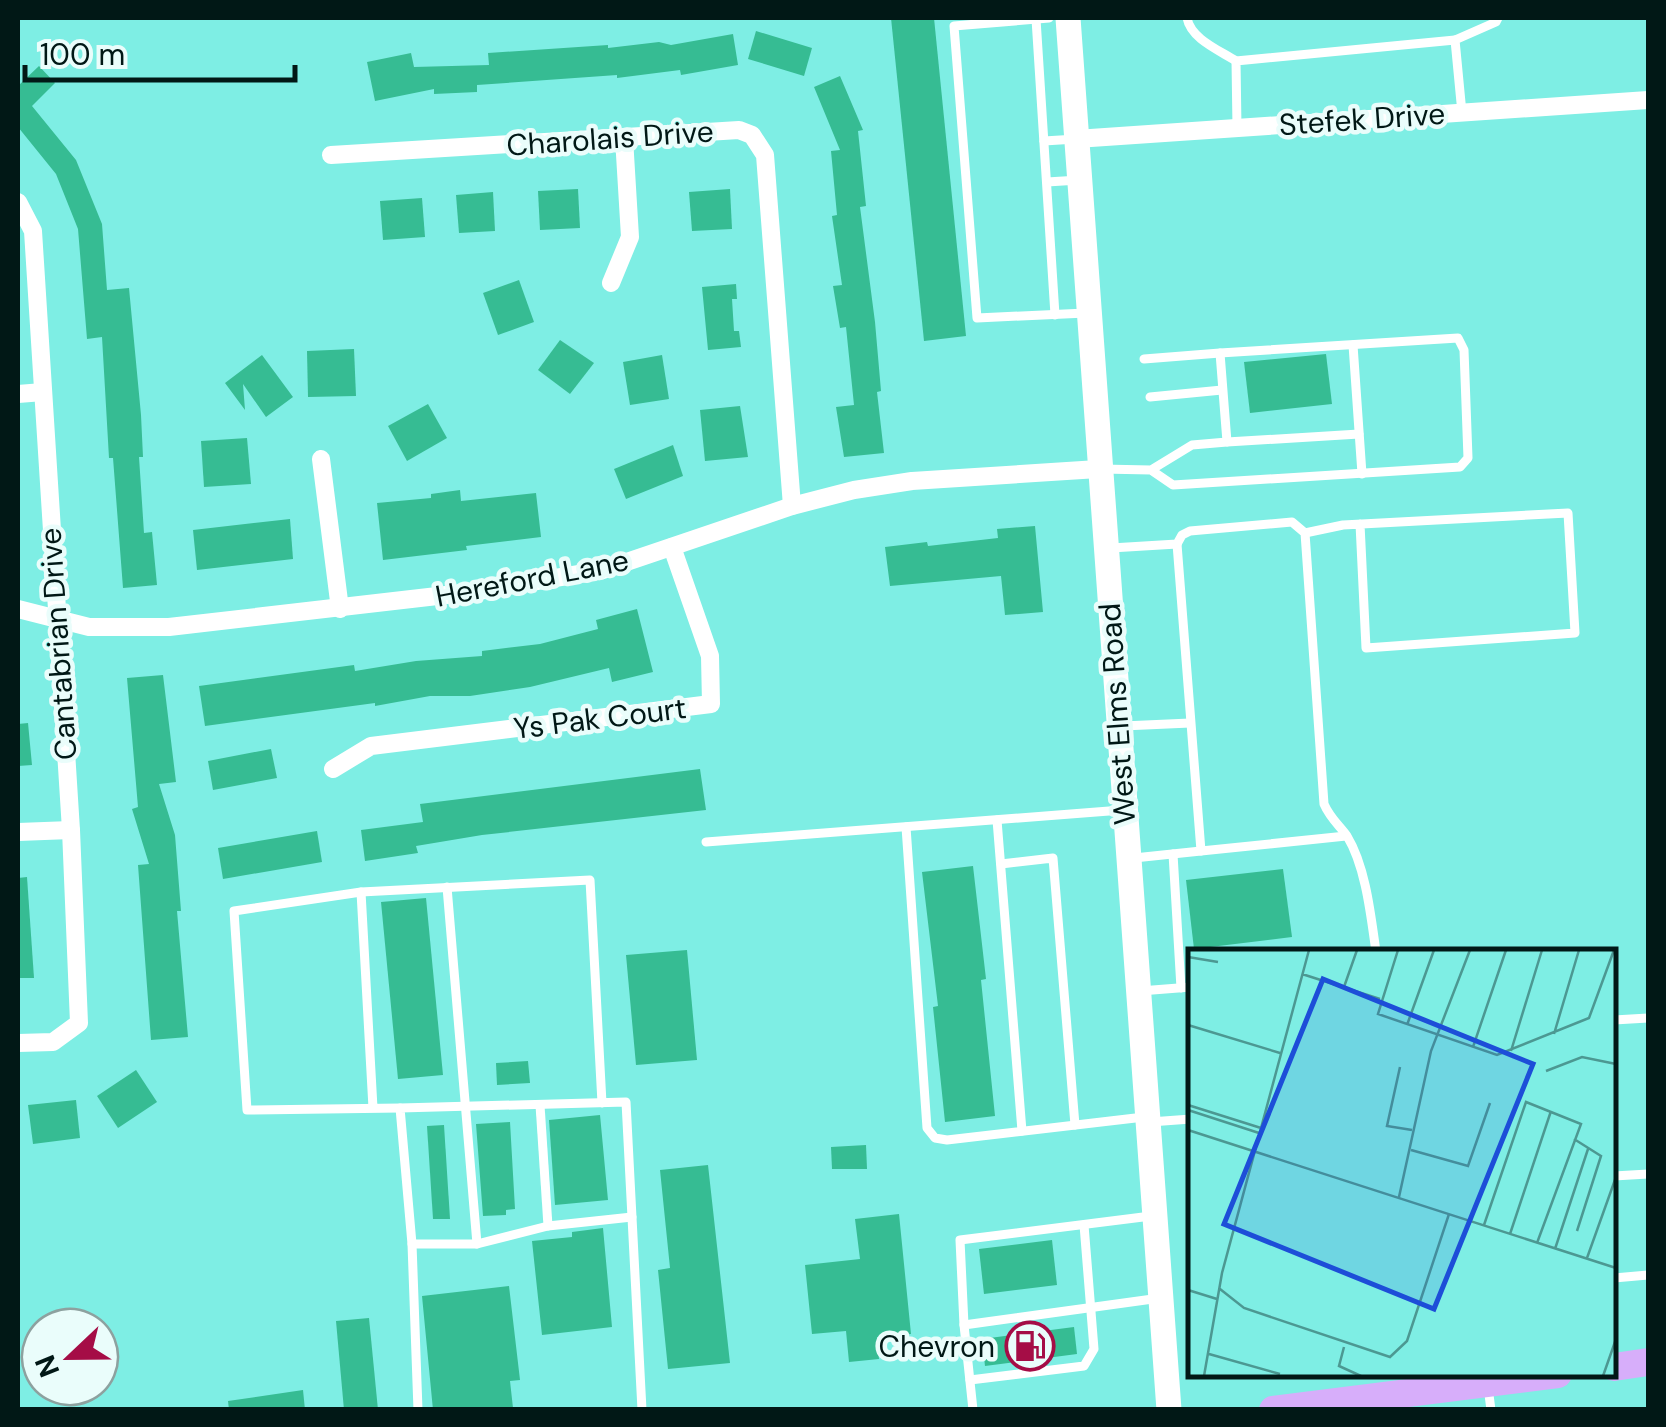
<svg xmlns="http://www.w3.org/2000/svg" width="1666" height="1427" font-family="'DM Sans',sans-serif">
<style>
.building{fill:#36bc93}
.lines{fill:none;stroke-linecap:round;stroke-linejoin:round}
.service{stroke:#fff;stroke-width:9}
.minor{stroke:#fff;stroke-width:18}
.secondary{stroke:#fff;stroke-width:25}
.trunk{stroke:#d7aefa;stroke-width:28}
.labels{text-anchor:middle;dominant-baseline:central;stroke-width:9;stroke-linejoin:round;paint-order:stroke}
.street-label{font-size:30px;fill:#011816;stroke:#eafdfb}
.poi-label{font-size:30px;fill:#011816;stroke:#eafdfb;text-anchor:end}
.inset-road{fill:none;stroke:#4c9892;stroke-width:2.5}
.view{fill:#1d4ed8;fill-opacity:0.15;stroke:#1d4ed8;stroke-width:5}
.inset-edge{fill:none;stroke:#011816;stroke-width:5}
</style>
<rect width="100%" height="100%" fill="#7eeee4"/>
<g class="building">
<path d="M891,18H934L966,336L924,341Z"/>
<path d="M756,31L812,48L804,76L748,59Z"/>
<path d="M733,34L738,65L681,75L680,70L617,78V75L477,85V92L434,94V89L375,101L367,62L411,53L414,67L489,65L488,53L608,45V48L659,42L671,45Z"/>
<path d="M39,66L55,83L32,106L76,160L102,224L107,290L129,288L141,415L143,457H139L144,533L152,532L157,585L123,588L113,458H109L102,337L87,339L78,229L56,174L18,127V86Z"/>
<path d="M840,76L863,130L858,131L866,206L860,207L875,322L881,391L877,392L884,453L844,457L836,407L854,405L846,327L840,328L833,286L842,285L832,216L837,215L831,151L840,150L814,87Z"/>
<path d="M578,189L580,228L540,230L538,191Z"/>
<path d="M730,189L732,229L692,231L689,192Z"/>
<path d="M493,192L495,231L459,233L456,195Z"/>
<path d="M422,198L425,237L383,240L380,201Z"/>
<path d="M519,280L534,322L498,335L483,293Z"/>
<path d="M736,284L737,299H732L734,331H739L741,347L708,350L702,287Z"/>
<path d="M560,340L594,363L570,394L538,370Z"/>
<path d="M354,349L356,396L308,397L307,351Z"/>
<path d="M1326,354L1332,404L1250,413L1244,362Z"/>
<path d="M262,355L293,397L266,417L243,384L245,410L225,383Z"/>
<path d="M662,355L669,399L630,405L623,362Z"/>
<path d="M428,404L447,438L407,461L388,426Z"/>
<path d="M740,406L748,457L705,461L700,410Z"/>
<path d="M247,438L251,484L204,487L201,441Z"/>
<path d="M673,445L683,476L626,499L614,469Z"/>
<path d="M460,490L461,501L536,493L541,537L466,546L467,550L383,560L377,503L431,498V494Z"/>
<path d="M290,519L293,559L197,570L193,530Z"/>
<path d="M1035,526L1043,612L1005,615L1001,576L890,586L885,547L927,542L928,546L998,538L997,529Z"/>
<path d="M637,609L653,672L612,682L609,668L530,687L470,696H430L375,706V703L205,726L199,686L354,665L355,671L416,661L482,656V651L540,644L598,629L596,620Z"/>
<path d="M163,675L176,782L159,784L175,835L181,911H177L188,1037L151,1040L138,865L149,864L132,809L138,807L127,678Z"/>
<path d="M28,723L32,765L18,766V724Z"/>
<path d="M271,749L277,778L213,790L208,761Z"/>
<path d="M700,769L706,810L482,835L416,846L418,853L365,861L361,830L423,822L420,804Z"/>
<path d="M317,831L322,862L223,879L218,848Z"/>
<path d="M973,866L986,979L981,980L995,1116L945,1122L933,1007L938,1006L922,872Z"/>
<path d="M1283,869L1292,937L1194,949L1186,880Z"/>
<path d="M27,877L34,978H18V878Z"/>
<path d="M426,898L443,1075L398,1079L381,902Z"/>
<path d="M687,950L697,1060L636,1065L626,955Z"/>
<path d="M528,1061L530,1083L497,1085L496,1063Z"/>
<path d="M136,1070L157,1102L118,1128L97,1096Z"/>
<path d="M76,1100L80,1138L33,1144L28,1105Z"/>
<path d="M600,1115L608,1200L555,1205L549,1120Z"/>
<path d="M510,1122L515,1209L506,1210V1215L483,1216L476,1124Z"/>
<path d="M444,1125L450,1219H433L427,1126Z"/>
<path d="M866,1145L867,1169H832L831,1147Z"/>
<path d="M708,1165L730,1363L668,1369L658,1270L670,1268L660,1170Z"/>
<path d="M899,1214L911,1334L877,1337L879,1359L849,1362L846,1331L812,1334L805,1265L860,1259L855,1219Z"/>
<path d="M603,1228L612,1327L542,1335L532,1241L572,1237V1232Z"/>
<path d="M1052,1240L1057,1285L984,1294L979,1249Z"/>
<path d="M509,1286L520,1380L510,1381L513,1408L433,1410L422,1296Z"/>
<path d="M369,1318L378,1410H344L336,1321Z"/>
<path d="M1074,1327L1077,1354L985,1366L982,1339Z"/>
<path d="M303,1390L305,1410H229L228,1401Z"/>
</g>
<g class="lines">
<g class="service">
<path d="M1049,18L954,26L977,318L1086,313"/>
<path d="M1187,18C1191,39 1219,50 1236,61"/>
<path d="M1036,19L1055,315"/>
<path d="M1462,113L1455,40L1496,22L1498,18"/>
<path d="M1237,128L1236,61L1455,40"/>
<path d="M1044,141L1076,139"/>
<path d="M1047,182L1079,180"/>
<path d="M1353,345L1362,474"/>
<path d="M1144,359L1220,353"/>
<path d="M1150,397L1222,390"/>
<path d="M1227,442L1359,434"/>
<path d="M1101,469L1151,470L1173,485L1460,467L1468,458L1464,350L1458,338L1220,353L1227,442L1192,445L1151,470"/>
<path d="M1305,533L1343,525L1568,513L1575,633L1366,648L1360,524"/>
<path d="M1177,544L1201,851L1346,836"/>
<path d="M1111,548L1177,544L1182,535L1190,531L1292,522L1305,533L1324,804C1330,818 1339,825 1347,836C1366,867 1371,917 1376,952"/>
<path d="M1123,726L1190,723"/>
<path d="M997,820L1022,1131"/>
<path d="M906,827L927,1128L935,1138L947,1140L1144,1117"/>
<path d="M706,842L1122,810"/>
<path d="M1173,854L1181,988"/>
<path d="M1134,858L1201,851"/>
<path d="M1001,864L1053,858L1075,1125"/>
<path d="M447,887L477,1244"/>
<path d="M361,892L590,880L602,1103"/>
<path d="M1140,991L1191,987"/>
<path d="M1614,1020L1648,1018"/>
<path d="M540,1105L548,1226"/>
<path d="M373,1108L361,892L234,911L247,1110L400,1108"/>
<path d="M1150,1122L1191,1119"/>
<path d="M1614,1176L1648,1174"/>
<path d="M412,1244H477L548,1226L632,1217"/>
<path d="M1614,1278L1648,1275"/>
<path d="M964,1325L960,1240L1151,1216"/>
<path d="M970,1380L1084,1366L1094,1349L1084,1225"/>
<path d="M1488,1387L1491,1410"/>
<path d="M418,1410L412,1244L400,1108L626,1102L642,1410"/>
<path d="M973,1410L964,1325L1160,1298"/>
</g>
<g class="minor">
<path d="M1076,139L1648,100"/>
<path d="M331,155L739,130L752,135L765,155L792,506"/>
<path d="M18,202L33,231L71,830L79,1023L53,1042L18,1043"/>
<path d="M611,283L630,237L624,138"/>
<path d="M18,394L43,392"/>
<path d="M321,459L340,609"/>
<path d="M18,609L89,627H169L472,592L603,570L792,506L854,490L912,481L1098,469"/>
<path d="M333,769L371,746L711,704L710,656L672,547"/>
<path d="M18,832L71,830"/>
</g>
<path class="secondary" d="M1068,18L1169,1410"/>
<g class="trunk">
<path d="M1614,1367L1648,1362"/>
<path d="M1273,1410L1558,1374"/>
</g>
</g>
<defs>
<g id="fuel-ring" transform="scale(2.5)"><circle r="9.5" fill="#eafdfb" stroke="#a50d46" stroke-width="1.5"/><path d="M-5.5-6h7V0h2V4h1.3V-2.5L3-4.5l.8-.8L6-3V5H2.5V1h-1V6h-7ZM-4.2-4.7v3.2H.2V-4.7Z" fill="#a50d46"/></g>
</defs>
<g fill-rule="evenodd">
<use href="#fuel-ring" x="1030" y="1346"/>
</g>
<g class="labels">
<g class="street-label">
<text transform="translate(1362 119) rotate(-4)">Stefek Drive</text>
<text transform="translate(610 138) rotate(-4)">Charolais Drive</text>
<text transform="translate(532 578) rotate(-11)">Hereford Lane</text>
<text transform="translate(58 644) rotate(-94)">Cantabrian Drive</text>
<text transform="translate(1117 714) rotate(-94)">West Elms Road</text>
<text transform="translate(600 718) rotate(-7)">Ys Pak Court</text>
</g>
<g class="poi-label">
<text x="995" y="1346">Chevron</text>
</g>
</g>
<g transform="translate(1188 949)">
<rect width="428" height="428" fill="#7eeee4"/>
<path class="inset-road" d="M210,1L190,65L309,106L401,69L426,1M0,8L30,13M114,25L192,50M156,38L169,1M0,76L92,104M219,76L246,1M366,85L391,1M285,98L318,1M323,102L354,1M212,118L199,177L224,181M358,122L394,108L428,115M0,156L73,179M0,161L71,184M0,181L428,319M386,190L413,207L389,282M223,201L280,217L302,154M211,248L243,102L282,1M296,276L338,153L393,175L349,294M322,285L363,162M367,300L400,200M399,309L428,228M32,340L56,359L202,408L219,392L261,265M0,341L29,350M156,398L151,417L173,427M21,405L92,425M16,427L34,324L121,1M415,427L428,390"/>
<path class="view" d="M135,30L345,115L246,360L36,275Z"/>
<rect width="428" height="428" class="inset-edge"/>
</g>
<rect width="1666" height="1427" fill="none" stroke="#011816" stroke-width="40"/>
<g transform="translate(70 1357) rotate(248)"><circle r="48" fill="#eafdfb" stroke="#8da19f" stroke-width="2.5"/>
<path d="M0-8L18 38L0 25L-18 38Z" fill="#a50d46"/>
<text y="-15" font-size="28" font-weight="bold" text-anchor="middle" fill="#011816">N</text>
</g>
<path d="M25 65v15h270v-15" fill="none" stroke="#011816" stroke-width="5"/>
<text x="40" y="65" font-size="30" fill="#011816" stroke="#eafdfb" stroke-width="8" paint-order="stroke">100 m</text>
</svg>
